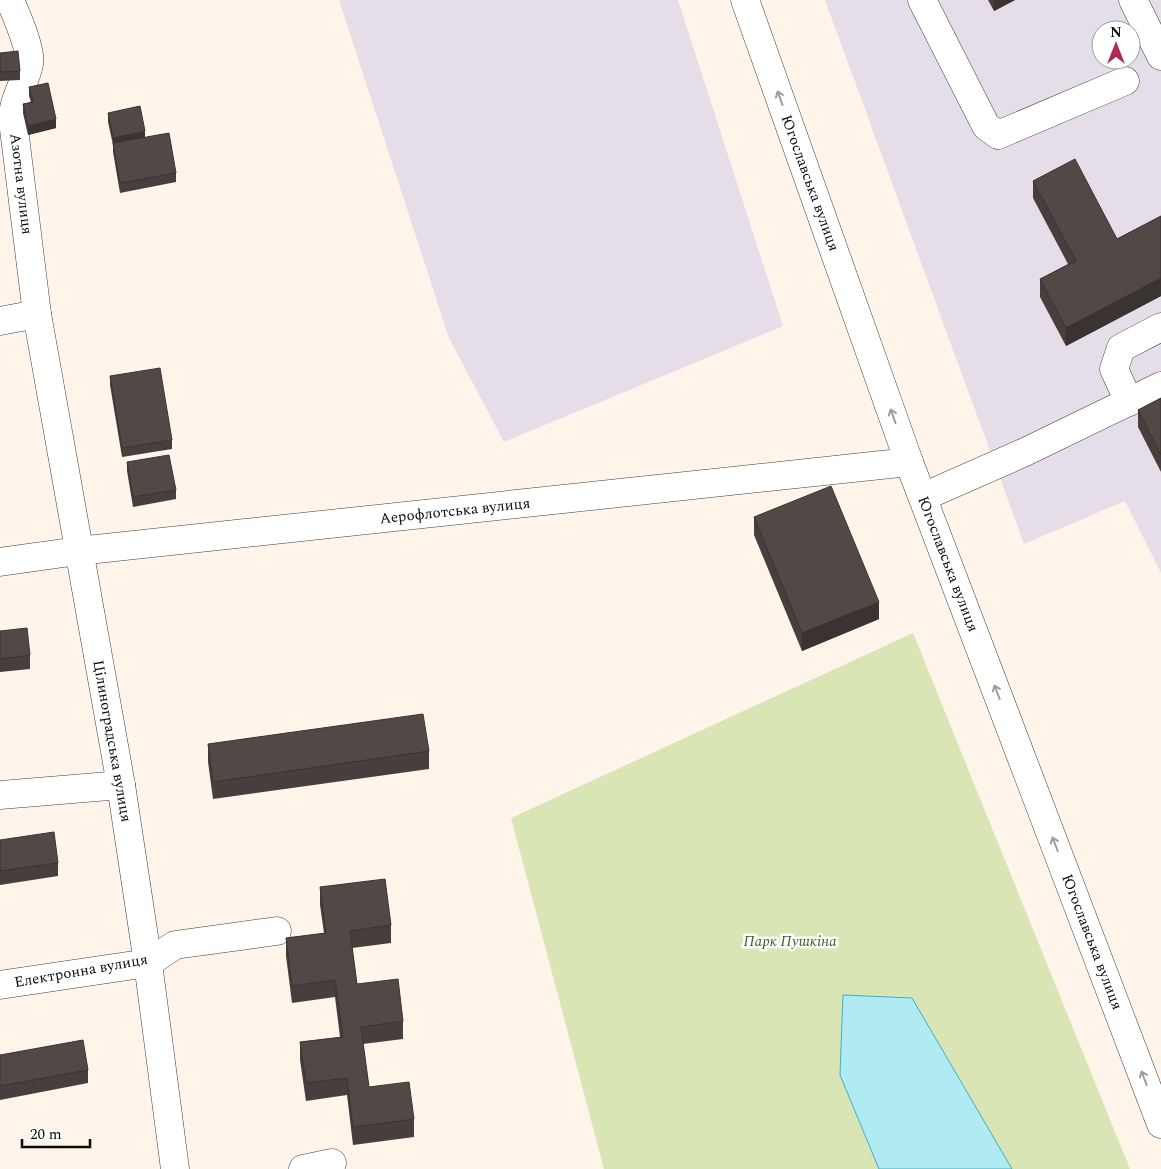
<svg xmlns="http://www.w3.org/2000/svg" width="1161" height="1169" font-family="Spectral,serif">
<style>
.industrial{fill:#e5dee9;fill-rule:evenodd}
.green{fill:#dae5b5}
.water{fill:#b0eaf2;stroke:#3cb1c5}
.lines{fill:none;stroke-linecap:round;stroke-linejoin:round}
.minor-casing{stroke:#3d3d3d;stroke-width:29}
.minor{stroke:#fff;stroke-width:28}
.wall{fill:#473f3d}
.shaded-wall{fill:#393332}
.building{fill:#524947;stroke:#393332}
.oneway{stroke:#9d9d9d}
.labels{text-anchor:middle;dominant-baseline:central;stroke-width:5;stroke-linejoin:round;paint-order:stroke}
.street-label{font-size:15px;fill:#0a0a0a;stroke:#fff}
.park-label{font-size:15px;font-style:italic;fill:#3c5d1f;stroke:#fff}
</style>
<rect width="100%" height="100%" fill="#fef4e9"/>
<g class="industrial">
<path d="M339,0H678L783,326L504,442L449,338Z"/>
<path d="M825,0H1161V573L1125,501L1024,544ZM1101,30H1131V60H1101Z"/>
</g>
<path class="green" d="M913,633L1130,1169H604L511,818Z"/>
<path class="water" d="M843,995L912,998L1012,1169H879L840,1075Z"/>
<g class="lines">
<g class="minor-casing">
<g id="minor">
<path d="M10,0C16,15 32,50 29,64C25,84 12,100 13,121L37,314L121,785L148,963L175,1169"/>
<path d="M745,0L909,462L1161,1124"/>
<path d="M922,0L986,126L998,135L1125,81"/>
<path d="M1133,0L1161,56"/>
<path d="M0,321L37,314"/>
<path d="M1129,402L1114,369L1121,348L1161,327"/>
<path d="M923,497L1025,452L1161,386"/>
<path d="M0,562L78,551L909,462"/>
<path d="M0,795L121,785"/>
<path d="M0,985L148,963L175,945L277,931"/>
<path d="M303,1169L332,1163"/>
</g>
</g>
<use href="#minor" class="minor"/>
</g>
<g class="wall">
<path d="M988,0H1015L994,11Z"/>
<path d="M0,53L20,71V80L0,81Z"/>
<path d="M29,87L56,128L28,135L23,113V104L31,102L29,96Z"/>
<path d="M108,113L145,137L176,173V182L120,193L113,152V145L108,122Z"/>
<path d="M1033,181L1117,239L1161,216V296L1066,346L1040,297V279L1068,264L1033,198Z"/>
<path d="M110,376L172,440V449L122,457L110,385Z"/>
<path d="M1161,398V472L1138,427V410Z"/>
<path d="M127,462L176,490V499L133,507L127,471Z"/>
<path d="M754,517L879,619L802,651L754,535Z"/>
<path d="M0,631L30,655V669L0,672Z"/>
<path d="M208,744L429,751V769L213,799L208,762Z"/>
<path d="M0,840L58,863V876L0,885Z"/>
<path d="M320,887L391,925V943L352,948L357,984L403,1021V1039L363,1044L369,1087L414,1119V1137L353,1145L347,1095L306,1101L300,1060V1042L340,1037L335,997L292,1003L286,956V938L324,933L320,905Z"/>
<path d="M0,1055L88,1070V1083L0,1100Z"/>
</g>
<g class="shaded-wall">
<path d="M994,0H1015L994,11Z"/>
<path d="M56,119V128L28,135V126Z"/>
<path d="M145,131V140L113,147V138Z"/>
<path d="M1161,278V296L1066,346V328Z"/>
<path d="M879,602V619L802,651V633Z"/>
</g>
<g class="building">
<path d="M18,51L20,71L0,72V53Z"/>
<path d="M48,83L56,119L28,126L23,104L33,102L29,87Z"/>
<path d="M140,106L145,131L113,138L108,113Z"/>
<path d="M169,133L176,173L120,183L113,143Z"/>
<path d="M1075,159L1117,239L1161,216V278L1066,328L1040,279L1076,261L1033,181Z"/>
<path d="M160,368L172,440L122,448L110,376Z"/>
<path d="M1161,398V455L1138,410Z"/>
<path d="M169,455L176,490L133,497L127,462Z"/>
<path d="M831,486L879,602L802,633L754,517Z"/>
<path d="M27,628L30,655L0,659V631Z"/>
<path d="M423,714L429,751L213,782L208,744Z"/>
<path d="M54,832L58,863L0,871V840Z"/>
<path d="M385,879L391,925L350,931L357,984L398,979L403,1021L361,1027L369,1087L409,1082L414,1119L353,1127L347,1078L306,1083L300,1042L343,1037L335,980L292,986L286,938L326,933L320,887Z"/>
<path d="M83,1040L88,1070L0,1086V1055Z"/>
</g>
<defs><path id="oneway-shaft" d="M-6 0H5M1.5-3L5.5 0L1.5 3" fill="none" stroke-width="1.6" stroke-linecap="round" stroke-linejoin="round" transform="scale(1.25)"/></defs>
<g class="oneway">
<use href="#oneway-shaft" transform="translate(780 98) rotate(-110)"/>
<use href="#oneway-shaft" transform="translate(893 416) rotate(-110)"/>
<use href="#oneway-shaft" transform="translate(997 692) rotate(-111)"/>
<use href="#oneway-shaft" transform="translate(1055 844) rotate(-111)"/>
<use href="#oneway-shaft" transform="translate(1144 1078) rotate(-111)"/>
</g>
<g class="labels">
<g class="street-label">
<text transform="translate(810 183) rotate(70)">Югославська вулиця</text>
<text transform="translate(21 184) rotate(83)">Азотна вулиця</text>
<text transform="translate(455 511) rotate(-6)">Аерофлотська вулиця</text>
<text transform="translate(948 564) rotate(69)">Югославська вулиця</text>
<text transform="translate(112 741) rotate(80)">Цілиноградська вулиця</text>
<text transform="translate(1092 942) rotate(69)">Югославська вулиця</text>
<text transform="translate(81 971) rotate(-10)">Електронна вулиця</text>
</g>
<g class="park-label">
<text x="790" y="941">Парк Пушкіна</text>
</g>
</g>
<g transform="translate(1116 45)"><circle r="24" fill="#ffffff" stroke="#9d9d9d"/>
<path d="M0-4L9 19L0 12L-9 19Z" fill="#b12b54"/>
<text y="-8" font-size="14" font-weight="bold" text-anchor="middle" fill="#0a0a0a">N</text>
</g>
<path d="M22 1139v8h68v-8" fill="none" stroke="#0a0a0a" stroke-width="2.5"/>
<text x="30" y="1139" font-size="15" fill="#0a0a0a" stroke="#ffffff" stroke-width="4" paint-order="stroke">20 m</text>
</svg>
